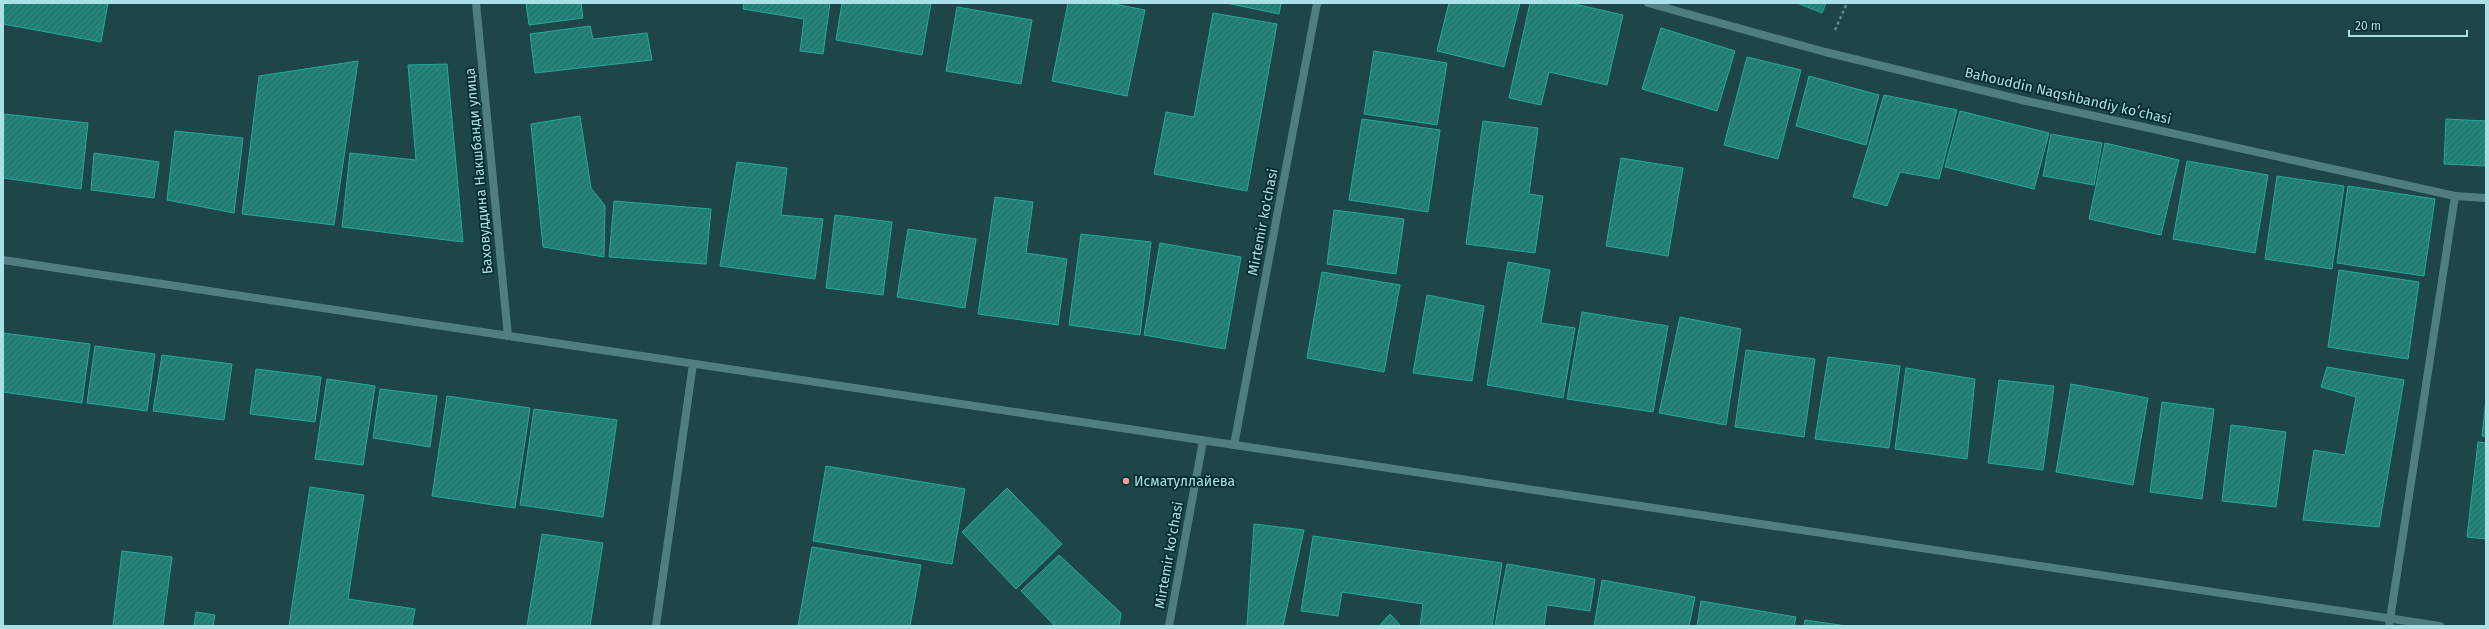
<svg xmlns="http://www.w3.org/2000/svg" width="2489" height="629" font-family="'Fira Sans',sans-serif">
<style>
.building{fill:url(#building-hatch);stroke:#23a99c}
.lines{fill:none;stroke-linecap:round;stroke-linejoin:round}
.path{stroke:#5f8c91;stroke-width:2.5;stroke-dasharray:3 3;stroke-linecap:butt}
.minor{stroke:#507d82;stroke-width:8}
.tertiary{stroke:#507d82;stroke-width:8}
.poi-dot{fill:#f59c95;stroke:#012b2f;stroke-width:1.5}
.labels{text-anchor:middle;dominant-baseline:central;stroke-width:3.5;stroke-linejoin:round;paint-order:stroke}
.street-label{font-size:14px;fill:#abe0e6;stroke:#012b2f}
.poi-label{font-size:14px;fill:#abe0e6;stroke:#012b2f;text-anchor:start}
</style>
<defs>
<pattern id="building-hatch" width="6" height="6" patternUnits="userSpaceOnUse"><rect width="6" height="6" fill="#24847a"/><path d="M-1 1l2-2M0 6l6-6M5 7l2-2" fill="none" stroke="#2a6a65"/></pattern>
</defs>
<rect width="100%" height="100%" fill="#1e4549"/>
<g class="building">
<path d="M3,3H108L101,42L3,24Z"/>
<path d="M526,3H581L583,18L529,25Z"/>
<path d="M744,3H830L823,54L800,51L804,19L743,9Z"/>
<path d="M842,3H931L922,55L836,40Z"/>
<path d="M1068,3H1109L1145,10L1127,96L1052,81Z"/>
<path d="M1226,3H1281L1279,14Z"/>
<path d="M1449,3H1520L1504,67L1437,51Z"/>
<path d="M1530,3H1570L1623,15L1607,85L1549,72L1541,105L1509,98Z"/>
<path d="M1797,3H1826L1822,13Z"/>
<path d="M957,7L1032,20L1021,84L946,71Z"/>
<path d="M1213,13L1277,24L1247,191L1154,174L1166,112L1194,117Z"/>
<path d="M590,26L593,39L647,33L652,60L535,73L530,34Z"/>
<path d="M1661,28L1735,51L1717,111L1642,89Z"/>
<path d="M1374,51L1447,63L1437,125L1364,114Z"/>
<path d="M1747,57L1801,70L1778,159L1724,145Z"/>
<path d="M358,61L334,225L242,214L259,76Z"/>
<path d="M447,64L463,242L342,227L350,153L416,160L408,65Z"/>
<path d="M1809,76L1879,95L1866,145L1796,126Z"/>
<path d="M1884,95L1957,110L1939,179L1900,172L1887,206L1853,197Z"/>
<path d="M1960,111L2049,133L2034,189L1945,167Z"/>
<path d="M4,114L88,123L81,189L3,178Z"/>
<path d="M580,116L591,188L605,206L604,257L543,247L531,124Z"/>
<path d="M1362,119L1440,130L1428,212L1349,200Z"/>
<path d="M2446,119L2486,121L2485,166L2444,164Z"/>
<path d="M1483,121L1538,128L1529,194L1543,196L1535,253L1466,244Z"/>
<path d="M175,131L243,138L234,213L167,200Z"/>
<path d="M2051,134L2102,143L2094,185L2043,176Z"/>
<path d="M2105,143L2179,160L2161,235L2089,219Z"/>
<path d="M94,153L159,162L154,198L91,190Z"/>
<path d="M1621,158L1683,168L1668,256L1606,246Z"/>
<path d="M2187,161L2268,175L2255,253L2173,239Z"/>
<path d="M737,162L787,168L781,215L823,219L815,279L720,266Z"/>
<path d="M2277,176L2344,186L2332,269L2265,259Z"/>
<path d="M2348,186L2435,199L2424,276L2337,263Z"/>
<path d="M995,197L1033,202L1026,253L1067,259L1058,325L978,314Z"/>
<path d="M614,201L711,209L706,264L609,257Z"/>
<path d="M1334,210L1404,219L1396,274L1327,264Z"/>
<path d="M835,215L892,222L883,295L826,288Z"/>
<path d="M908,229L976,239L965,308L897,297Z"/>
<path d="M1081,234L1151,242L1140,335L1069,325Z"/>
<path d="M1160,243L1241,257L1225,349L1144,335Z"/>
<path d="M1508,262L1550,270L1541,323L1575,328L1563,398L1487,385Z"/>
<path d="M2339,270L2419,282L2408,359L2328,347Z"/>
<path d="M1322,272L1400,285L1384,372L1307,358Z"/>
<path d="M1427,295L1484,306L1472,381L1413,373Z"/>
<path d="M1582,312L1668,326L1653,412L1567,399Z"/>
<path d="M1680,317L1741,329L1726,425L1659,413Z"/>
<path d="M3,333L90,344L82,403L3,392Z"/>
<path d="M95,346L155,354L147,411L87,403Z"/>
<path d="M1746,350L1815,359L1804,437L1735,427Z"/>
<path d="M162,355L232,364L224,420L153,411Z"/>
<path d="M1828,357L1900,366L1889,448L1815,439Z"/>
<path d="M2327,367L2404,380L2379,527L2303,520L2314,450L2345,455L2356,397L2321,387Z"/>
<path d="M1906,368L1975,379L1967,459L1895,449Z"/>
<path d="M256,369L321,377L315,422L250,414Z"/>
<path d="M327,379L375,386L363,465L315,459Z"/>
<path d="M1999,380L2054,386L2043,470L1988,463Z"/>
<path d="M2071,384L2148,398L2133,485L2056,472Z"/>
<path d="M380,389L437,396L430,447L373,438Z"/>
<path d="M447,396L530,408L515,508L432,496Z"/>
<path d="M2486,399V437L2482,436Z"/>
<path d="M2162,402L2214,409L2202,499L2150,492Z"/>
<path d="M534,409L617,420L603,517L520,505Z"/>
<path d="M2231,425L2286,432L2276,507L2222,501Z"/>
<path d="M2478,442L2486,443V539L2467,537Z"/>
<path d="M826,466L965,489L952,564L813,541Z"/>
<path d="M310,487L364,495L348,599L415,609L412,626H289Z"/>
<path d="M1007,488L1062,544L1016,589L962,532Z"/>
<path d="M1254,524L1304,530L1283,626H1247Z"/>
<path d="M542,534L603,543L590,626H527Z"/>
<path d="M1313,536L1502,563L1492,626H1420L1423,604L1342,592L1338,616L1301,611Z"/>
<path d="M812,547L921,565L910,626H798Z"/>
<path d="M122,551L172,557L163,626H113Z"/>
<path d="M1059,555L1121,613L1119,626H1055L1021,591Z"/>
<path d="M1507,564L1595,579L1590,611L1547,605L1544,626L1495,625Z"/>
<path d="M1602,580L1695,597L1689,626H1594Z"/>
<path d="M1701,601L1796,617L1794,626H1697Z"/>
<path d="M196,612L215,615L213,626H194Z"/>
<path d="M1390,614L1401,626H1379Z"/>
<path d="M1805,620L1847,626H1804Z"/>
</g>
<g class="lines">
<path class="path" d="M1835,30L1847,3"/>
<g class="minor">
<path d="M476,3L508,336"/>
<path d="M1648,3L1825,52L2022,100L2455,196L2486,198"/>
<path d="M1234,445L1317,3"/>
<path d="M1169,626L1203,441"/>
<path d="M2389,626L2455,196"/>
</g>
<g class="tertiary">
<path d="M3,260L2440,626"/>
<path d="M656,626L693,364"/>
</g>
</g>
<circle class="poi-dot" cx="1126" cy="481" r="4"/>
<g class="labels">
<g class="street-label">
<text transform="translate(2068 96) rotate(13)">Bahouddin Naqshbandiy koʻchasi</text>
<text transform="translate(479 171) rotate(-95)">Баховуддина Накшбанди улица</text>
<text transform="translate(1263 222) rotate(-79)">Mirtemir ko'chasi</text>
<text transform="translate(1169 555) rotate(-80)">Mirtemir ko'chasi</text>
</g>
<g class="poi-label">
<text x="1134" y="481">Исматуллайева</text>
</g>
</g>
<rect width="2489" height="629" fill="none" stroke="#abe0e6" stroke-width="8"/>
<path d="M2349 30v6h118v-6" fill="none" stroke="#abe0e6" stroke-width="2"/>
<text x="2355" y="30" font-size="12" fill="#abe0e6" stroke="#012b2f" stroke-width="3" paint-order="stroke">20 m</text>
</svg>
